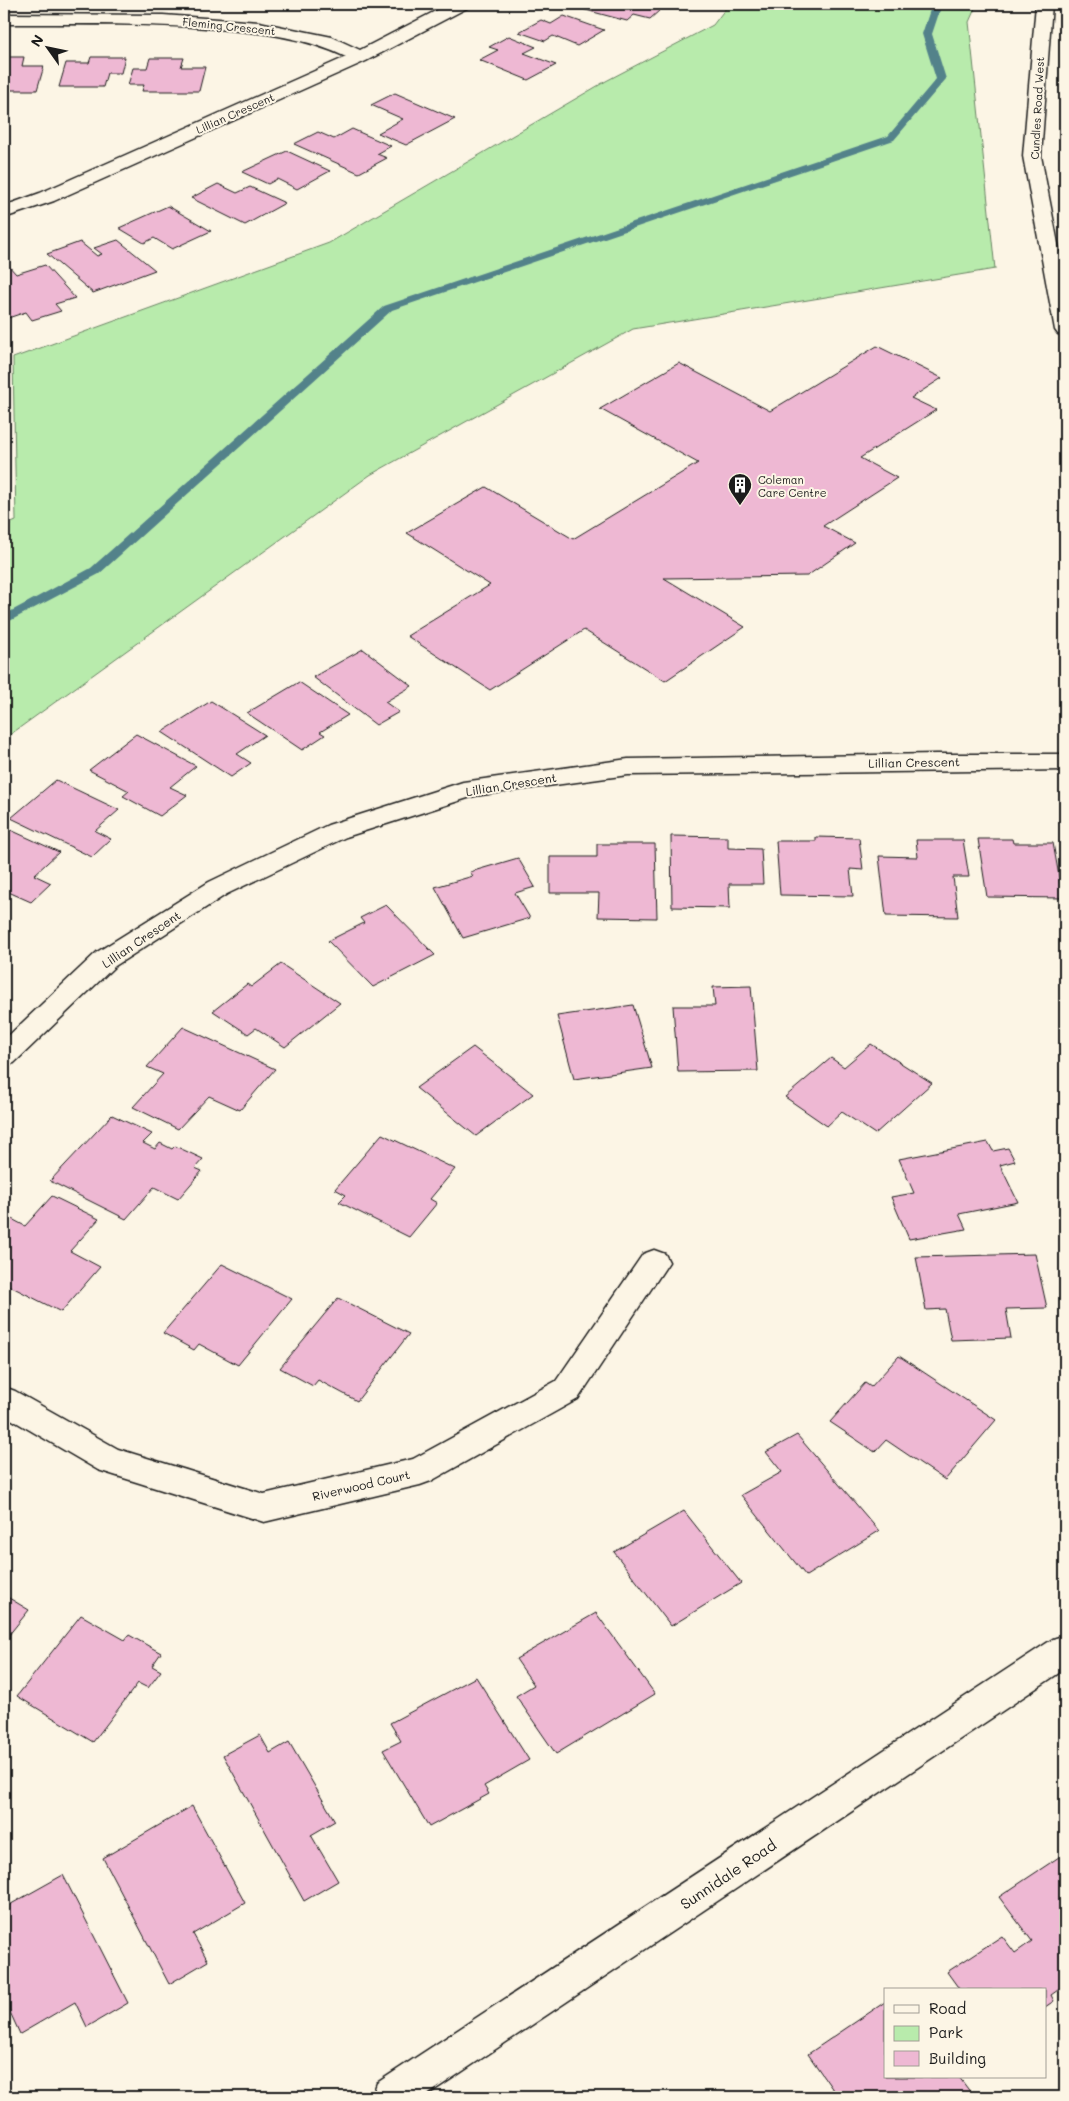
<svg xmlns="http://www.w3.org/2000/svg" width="1069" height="2101" font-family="Mali,sans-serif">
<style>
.green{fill:#b8ebac;stroke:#6a8464}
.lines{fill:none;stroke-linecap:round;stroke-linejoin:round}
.stream{fill:#53828a;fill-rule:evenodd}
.building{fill:#eeb8d3;stroke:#1c1c1c}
.minor-casing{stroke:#1c1c1c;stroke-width:3}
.major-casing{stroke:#1c1c1c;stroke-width:3}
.minor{fill:#fcf5e5;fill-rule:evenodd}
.major{fill:#fcf5e5;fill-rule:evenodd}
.labels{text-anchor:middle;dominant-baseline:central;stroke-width:4;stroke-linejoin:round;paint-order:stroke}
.far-street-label{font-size:11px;fill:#1c1c1c;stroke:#fcf5e5}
.far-poi-label{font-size:11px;fill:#1c1c1c;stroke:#fcf5e5;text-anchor:start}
.street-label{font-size:12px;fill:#1c1c1c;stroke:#fcf5e5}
.near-street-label{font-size:15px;fill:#1c1c1c;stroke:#fcf5e5}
</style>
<rect width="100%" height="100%" fill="#fcf5e5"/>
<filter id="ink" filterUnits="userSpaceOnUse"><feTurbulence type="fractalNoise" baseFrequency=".02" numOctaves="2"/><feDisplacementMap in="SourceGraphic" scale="10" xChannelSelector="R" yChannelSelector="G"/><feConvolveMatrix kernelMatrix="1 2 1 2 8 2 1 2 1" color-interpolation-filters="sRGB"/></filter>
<g filter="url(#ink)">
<path class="green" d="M729,4H977L969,22L995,269L633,329L370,475L4,739V526L16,521L13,358L329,243L606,81L713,25Z"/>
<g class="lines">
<path class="stream" d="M932,4H942L932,34L946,79L894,140L392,310L99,574L4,624V615L91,568L384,306L888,136L936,79L922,34Z"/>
</g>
<g class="building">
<path d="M569,4H646L644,6L660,10L650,19L634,15L627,21L567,5Z"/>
<path d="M564,16L604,30L577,46L553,36L545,41L519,32L541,20L551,24Z"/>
<path d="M509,36L536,47L524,53L556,65L528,80L479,60L498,50L489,47Z"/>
<path d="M4,57H24L22,66H44L37,90H4Z"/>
<path d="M91,57H125L121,73H107L103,87H59L66,63H89Z"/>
<path d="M150,58H184L181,67H205L199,91H142L144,85H128L133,68H147Z"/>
<path d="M395,93L455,119L406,145L378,133L403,119L371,105Z"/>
<path d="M352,129L391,146L377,154L387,158L359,173L294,144L318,132L334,139Z"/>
<path d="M287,151L330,171L297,189L277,179L268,184L242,172Z"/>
<path d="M218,184L237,193L250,187L285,203L245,225L191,198Z"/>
<path d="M168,206L211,231L172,249L154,238L144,243L119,228Z"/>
<path d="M118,240L155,270L93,293L47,254L80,242L97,256L102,254L94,248Z"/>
<path d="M8,265L16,274L45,265L75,298L55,304L61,311L32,320L26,312L8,318L4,313V266Z"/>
<path d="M877,346L942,378L911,398L936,410L860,458L897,478L823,526L855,543L807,576L664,578L745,627L665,681L584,630L490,690L407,636L490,585L407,533L486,487L573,539L698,463L600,409L679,363L770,411Z"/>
<path d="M363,649L412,686L385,702L399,712L376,725L313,677Z"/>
<path d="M299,682L348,715L320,732L325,735L302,750L247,713Z"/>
<path d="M211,701L265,735L237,754L251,763L231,777L162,732Z"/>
<path d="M136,734L196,766L170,787L187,795L160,816L123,796L129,791L89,770Z"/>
<path d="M56,780L119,810L95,831L111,839L92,857L11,818Z"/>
<path d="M4,827L59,852L34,875L51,883L31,902L4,890Z"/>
<path d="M671,836L728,837V848L761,849L763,884H729L730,908L672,907Z"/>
<path d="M816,837L859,838L863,870L850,869L853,896L780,895L776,841H816Z"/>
<path d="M978,839H1012L1013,843H1053L1063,898L987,897Z"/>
<path d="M916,840H963L969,877H953L958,917L886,916L879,856L918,857Z"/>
<path d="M597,844H655L657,918L598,917L599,893H550V857H597Z"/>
<path d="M518,858L535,887L515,893L530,918L463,938L435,887L473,876L470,872Z"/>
<path d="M386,905L435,955L373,987L328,941L364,923L360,918Z"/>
<path d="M281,964L340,1003L285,1047L256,1028L248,1034L213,1011L247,984L251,987Z"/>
<path d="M751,986L758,1071L678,1072L673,1006H715L713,987Z"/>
<path d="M633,1005L652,1068L574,1079L557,1016Z"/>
<path d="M183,1027L275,1069L240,1110L209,1096L178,1129L133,1107L163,1074L147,1067Z"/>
<path d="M871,1044L932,1083L875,1134L842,1112L827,1126L785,1097L831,1058L844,1067Z"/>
<path d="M473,1047L533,1094L476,1136L416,1088Z"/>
<path d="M112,1115L152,1134L143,1143L155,1149L160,1143L172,1149L175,1146L203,1159L195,1168L202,1171L178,1199L154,1187L126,1219L50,1181Z"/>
<path d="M382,1134L455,1169L430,1199L437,1203L409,1237L339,1202L346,1195L335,1189Z"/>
<path d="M988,1142L993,1151L1008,1148L1015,1161L1000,1165L1018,1202L959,1214L966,1229L909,1239L891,1197L914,1193L899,1159Z"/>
<path d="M52,1196L99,1219L70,1251L100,1267L61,1312L4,1283V1221L8,1217L25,1226Z"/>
<path d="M1035,1254L1047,1308L1006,1309L1011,1338L951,1340L945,1309L926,1310L916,1257Z"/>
<path d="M222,1264L292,1299L238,1365L199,1344L194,1350L163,1333Z"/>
<path d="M338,1298L409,1334L357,1401L318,1380L313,1386L280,1368Z"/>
<path d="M899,1356L996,1420L945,1480L886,1440L875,1452L830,1422L865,1383L871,1387Z"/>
<path d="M797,1435L879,1531L806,1576L741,1495L782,1472L766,1452Z"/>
<path d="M684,1511L741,1583L671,1626L614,1552Z"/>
<path d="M4,1595L29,1610L4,1641Z"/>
<path d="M596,1613L655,1694L556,1754L516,1696L534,1685L516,1659Z"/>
<path d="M81,1615L125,1640L129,1635L161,1653L152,1666L161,1671L148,1688L138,1683L93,1742L17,1696Z"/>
<path d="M476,1677L529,1760L484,1786L489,1794L429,1827L383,1750L401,1741L390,1723Z"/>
<path d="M260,1735L270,1753L289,1742L335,1821L311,1835L338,1881L304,1901L223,1755Z"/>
<path d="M192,1806L245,1903L193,1934L208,1961L169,1984L103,1858Z"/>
<path d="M1065,1853V1985L1051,1995L1054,2001L1045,2007V1990H960L947,1972L1002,1936L1015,1953L1032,1941L999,1897Z"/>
<path d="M63,1875L128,2003L87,2027L75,2002L20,2034L4,1999V1908Z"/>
<path d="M885,2002V2077H959L974,2097H838L808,2054Z"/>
</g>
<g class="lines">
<g class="minor-casing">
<g id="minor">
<path d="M449,4H469L467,8L366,61L54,201L4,218V206L40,193L346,57C300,35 255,32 206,28C139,23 71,24 4,24V14L163,15L259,22L332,37L360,50Z"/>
<path d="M936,754H1065V770L628,775L474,796L346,837L227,894L115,966L14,1063L4,1066V1040L97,952L209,882L328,825L463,782L628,759Z"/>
<path d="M654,1250L665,1254L669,1262L578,1399L431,1481L420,1485L264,1522L98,1470L4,1415V1387L15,1391L118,1449L264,1494L413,1459L556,1381L643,1254Z"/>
</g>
</g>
<g class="major-casing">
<g id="major">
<path d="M1036,4H1052L1041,156L1065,280V336L1058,334L1055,330L1023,156Z"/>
<path d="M1065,1635V1669L424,2097H372L377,2083L1053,1639Z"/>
</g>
</g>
<use href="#minor" class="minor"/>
<use href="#major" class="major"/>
</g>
</g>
<defs>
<g id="building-pin" transform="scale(1.25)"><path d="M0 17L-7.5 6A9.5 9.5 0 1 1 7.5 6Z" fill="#1c1c1c" stroke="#fcf5e5"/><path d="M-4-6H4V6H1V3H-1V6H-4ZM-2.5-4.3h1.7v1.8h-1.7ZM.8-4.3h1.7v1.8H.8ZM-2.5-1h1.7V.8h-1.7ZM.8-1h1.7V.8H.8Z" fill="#fff"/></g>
</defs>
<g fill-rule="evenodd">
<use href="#building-pin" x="740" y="485"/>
</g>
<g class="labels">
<g class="far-street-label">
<text transform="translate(229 26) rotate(6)">Fleming Crescent</text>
<text transform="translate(1037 108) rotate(-87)">Cundles Road West</text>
<text transform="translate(235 113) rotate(-24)">Lillian Crescent</text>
</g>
<g class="far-poi-label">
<text x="758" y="479">Coleman<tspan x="758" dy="13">Care Centre</tspan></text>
</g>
<g class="street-label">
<text transform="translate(914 762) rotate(-1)">Lillian Crescent</text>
<text transform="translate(511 784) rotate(-9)">Lillian Crescent</text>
<text transform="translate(141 939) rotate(-34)">Lillian Crescent</text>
<text transform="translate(361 1485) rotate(-13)">Riverwood Court</text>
</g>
<g class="near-street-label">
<text transform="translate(728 1874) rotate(-34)">Sunnidale Road</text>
</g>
</g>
<rect width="1069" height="2101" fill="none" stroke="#fcf5e5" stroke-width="20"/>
<rect x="10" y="10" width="1049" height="2081" fill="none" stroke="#1c1c1c" stroke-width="2" filter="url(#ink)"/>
<rect x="884" y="1988" width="162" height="90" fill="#fcf5e5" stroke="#a29e95"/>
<rect x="894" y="2005" width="25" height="8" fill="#fcf5e5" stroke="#a29e95"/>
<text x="929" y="2014" font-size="15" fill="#1c1c1c">Road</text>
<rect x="894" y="2026" width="25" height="15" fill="#b8ebac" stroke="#a29e95"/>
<text x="929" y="2038" font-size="15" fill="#1c1c1c">Park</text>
<rect x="894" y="2051" width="25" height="15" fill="#eeb8d3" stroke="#a29e95"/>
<text x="929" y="2064" font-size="15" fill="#1c1c1c">Building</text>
<g transform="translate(48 48) rotate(303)" stroke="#fcf5e5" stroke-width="4" paint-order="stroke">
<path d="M0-4L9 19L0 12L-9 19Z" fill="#1c1c1c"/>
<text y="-8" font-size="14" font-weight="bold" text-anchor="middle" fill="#1c1c1c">N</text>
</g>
</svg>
